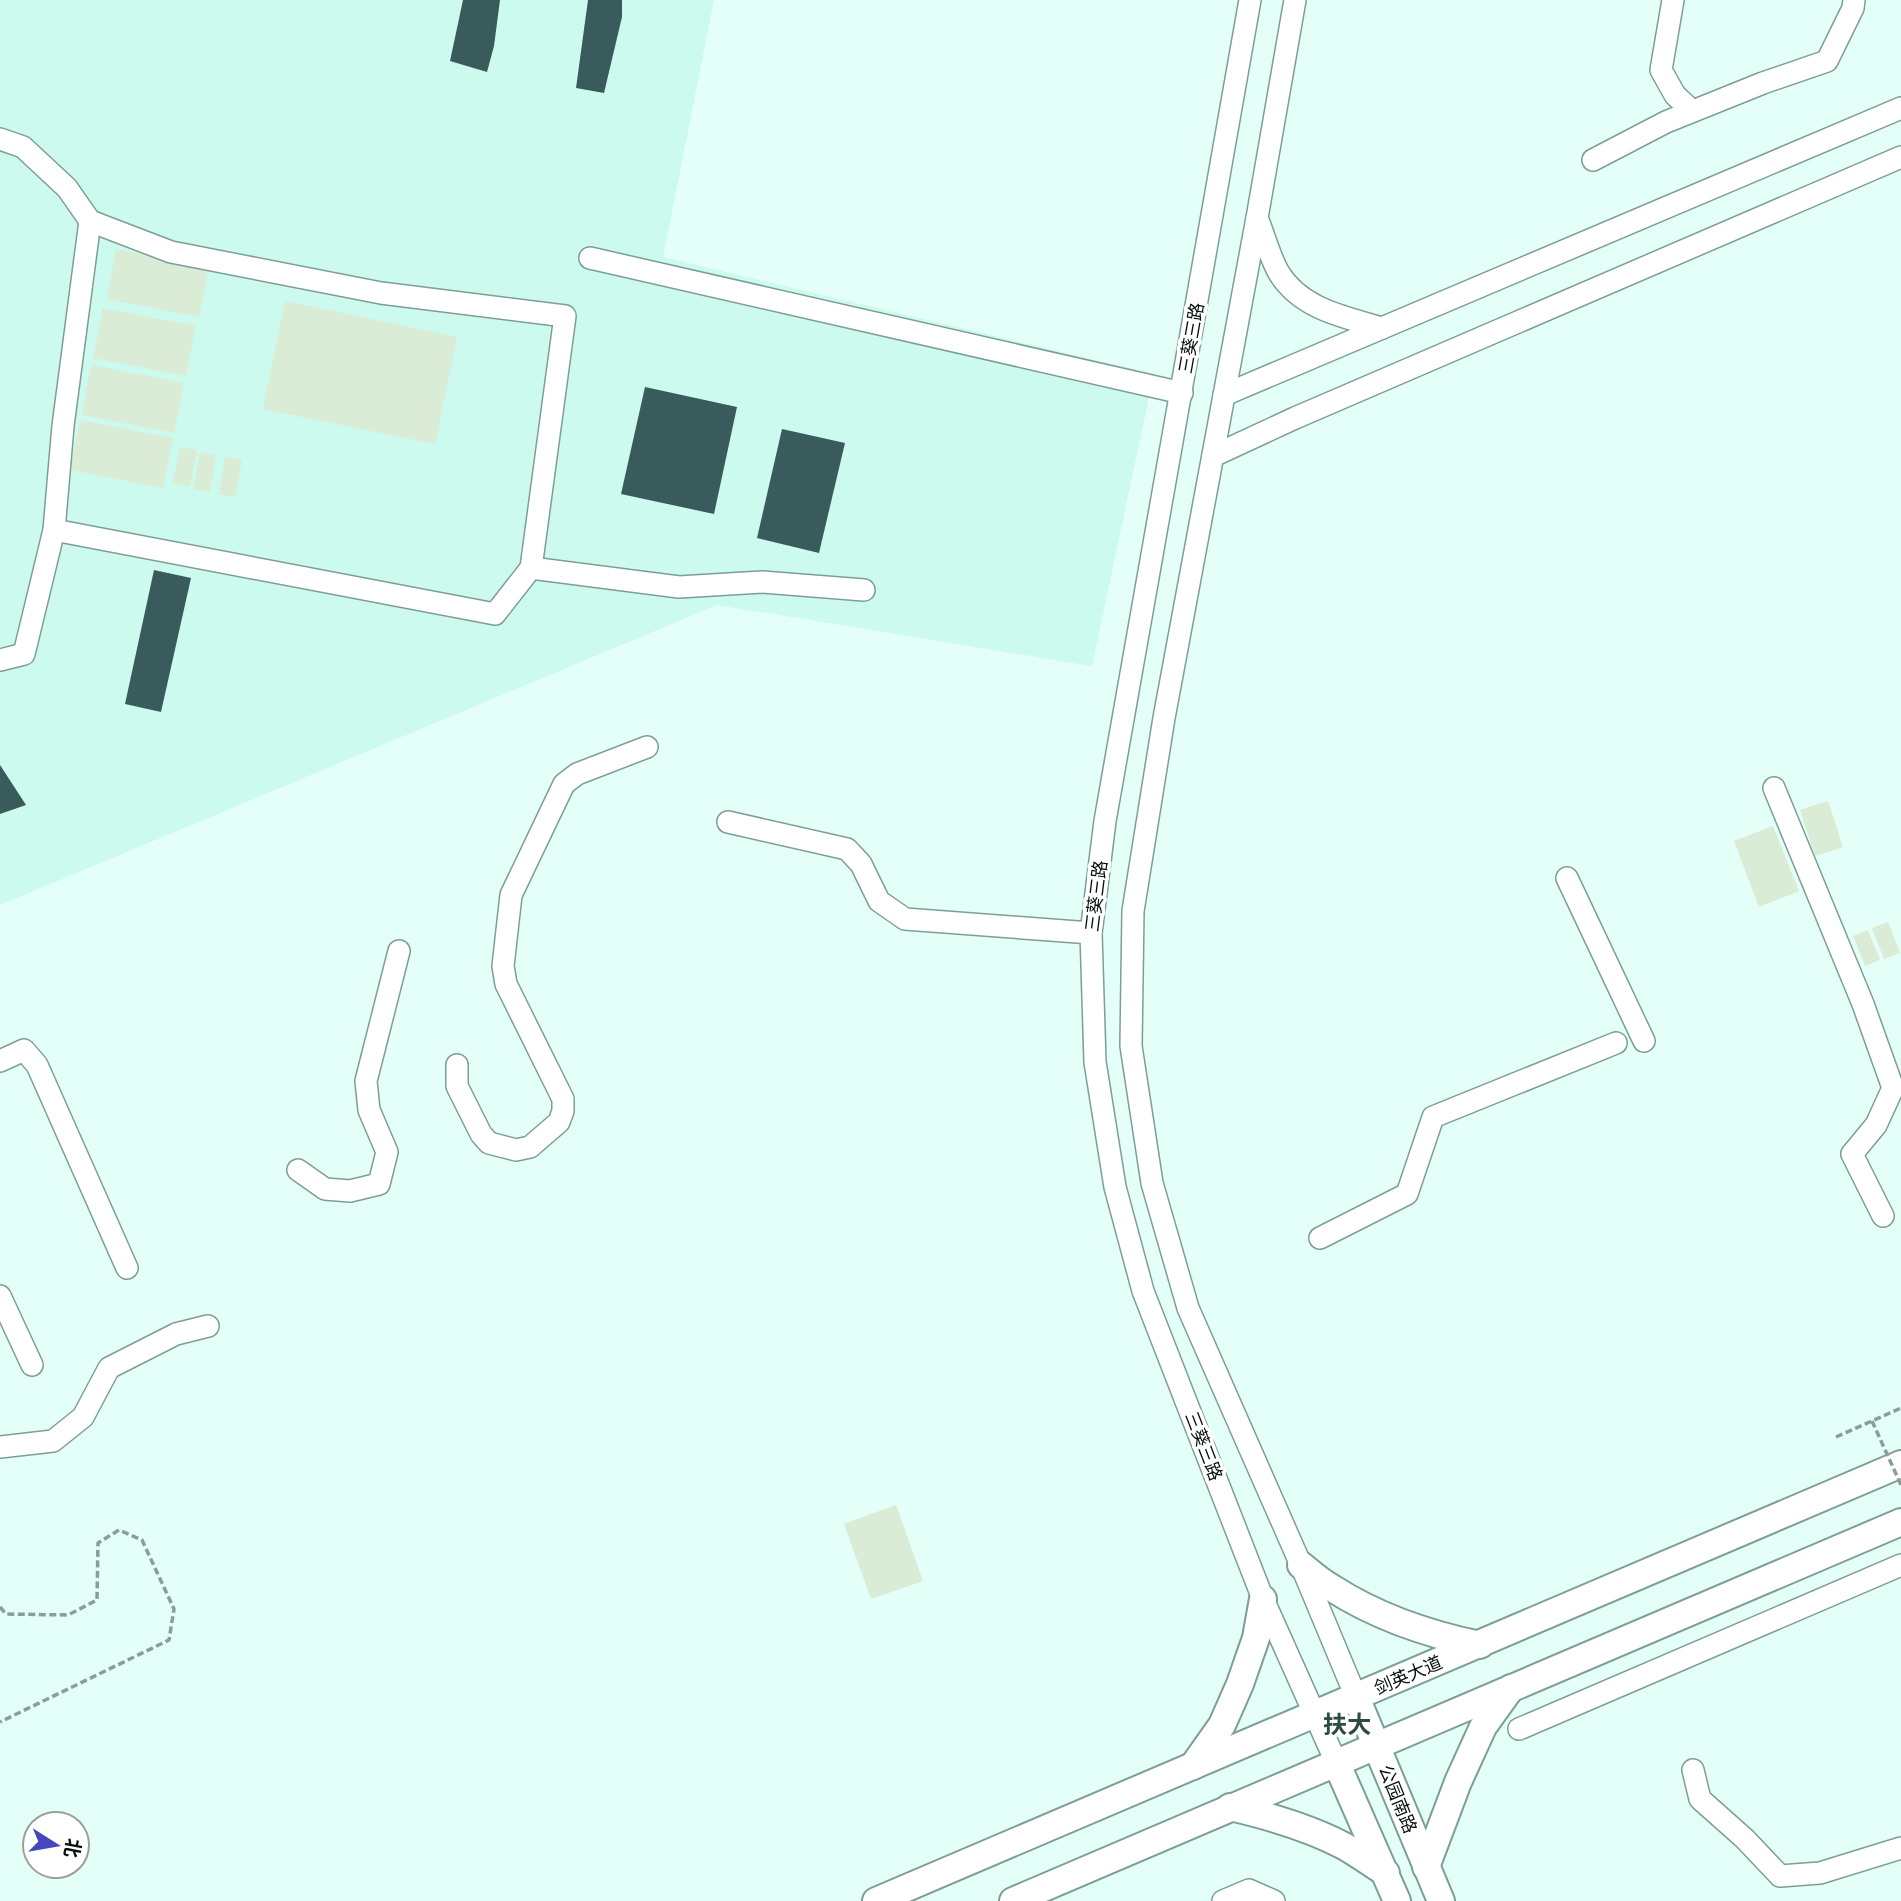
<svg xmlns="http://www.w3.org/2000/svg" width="1901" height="1901" font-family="'PT Sans Narrow','Noto Sans SC',sans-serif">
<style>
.built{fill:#cdfaef}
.green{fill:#daebd6}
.building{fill:#3a5b5c}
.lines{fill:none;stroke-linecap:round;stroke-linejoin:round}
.minor-casing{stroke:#7d9e96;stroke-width:24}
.major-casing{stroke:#7d9e96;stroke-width:30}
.path{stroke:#899e99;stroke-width:3.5;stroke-dasharray:7 3.5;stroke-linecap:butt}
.minor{stroke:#fff;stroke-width:21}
.major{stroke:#fff;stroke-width:26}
.path-bridge{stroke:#899e99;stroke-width:3.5;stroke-dasharray:7 3.5;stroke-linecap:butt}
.labels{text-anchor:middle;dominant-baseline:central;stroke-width:7;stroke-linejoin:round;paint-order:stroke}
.street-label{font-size:18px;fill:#05100e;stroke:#fff}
.district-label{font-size:24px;font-weight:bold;fill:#2d4c45;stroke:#fff}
</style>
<rect width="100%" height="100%" fill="#e3fff8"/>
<path class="built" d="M0,0H714L663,257L1154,374L1092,666L717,605L0,905Z"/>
<g class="green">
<path d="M116,249L209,267L199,317L107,299Z"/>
<path d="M285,301L457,337L435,444L263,409Z"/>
<path d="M103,308L196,326L186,376L93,358Z"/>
<path d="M91,365L184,383L174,433L82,415Z"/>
<path d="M80,420L173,438L163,488L70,470Z"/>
<path d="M180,447L197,450L190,487L173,483Z"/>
<path d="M200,452L216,455L210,492L193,489Z"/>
<path d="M225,457L242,460L235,497L219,494Z"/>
<path d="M1828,801L1843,847L1815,856L1800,810Z"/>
<path d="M1773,826L1799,891L1759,907L1734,841Z"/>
<path d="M1888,922L1900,953L1884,959L1872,928Z"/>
<path d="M1868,930L1880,960L1865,966L1853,936Z"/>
<path d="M896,1505L923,1581L871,1599L844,1524Z"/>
</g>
<g class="building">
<path d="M463,0H500L494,46L487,72L450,61Z"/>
<path d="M588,0H622V17L604,93L576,88Z"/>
<path d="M645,387L737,407L714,514L621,494Z"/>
<path d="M782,429L845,443L819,553L757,538Z"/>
<path d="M154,570L191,578L161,712L125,704Z"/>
<path d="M0,765L26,805L0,814Z"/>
</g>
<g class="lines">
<g class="minor-casing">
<g id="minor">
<path d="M1250,0L1105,821L1091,933L1095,1062L1115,1187L1143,1291L1263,1599L1336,1762"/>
<path d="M1295,0L1257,218L1164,718L1133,911L1131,1046L1152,1183L1188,1308L1301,1565L1356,1697"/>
<path d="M1673,0L1661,70L1675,95L1692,111"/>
<path d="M0,139L23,147L67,188L90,221L171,252L381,293L565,316L531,568L495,614L54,530"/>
<path d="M1593,160L1666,122L1763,83L1827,61L1853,8L1854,0"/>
<path d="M1257,218C1264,234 1270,258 1279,273C1301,309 1344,317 1382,328"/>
<path d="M590,258L1182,393"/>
<path d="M1224,395L1901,108"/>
<path d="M1213,456L1295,418L1901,157"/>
<path d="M531,568L679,587L762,582L864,590"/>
<path d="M0,660L24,654L54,530L63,426L90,221"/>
<path d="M1774,788L1863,1004L1893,1088L1876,1125L1852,1154L1883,1216"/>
<path d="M728,822L847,849L861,864L879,901L905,919L1091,933"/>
<path d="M1567,878L1644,1041"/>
<path d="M0,1061L24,1050L37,1065L127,1268"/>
<path d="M457,1065V1086L481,1134L489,1143L516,1150L530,1147L559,1122L563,1111V1099L506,984L503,966L511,895L564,784L577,774L647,747"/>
<path d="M298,1170L325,1189L350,1191L379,1184L387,1152L369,1110L366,1081L399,951"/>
<path d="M1320,1238L1407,1194L1433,1117L1616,1043"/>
<path d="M0,1296L32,1365"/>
<path d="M0,1447L53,1441L83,1417L109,1368L176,1334L208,1326"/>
<path d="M1519,1729L1901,1565"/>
<path d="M1693,1770L1700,1799L1745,1839L1780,1876L1820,1873L1901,1848"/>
<path d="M1223,1901L1249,1890L1274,1901"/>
</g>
</g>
<g class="major-casing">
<g id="major">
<path d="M1301,1565C1311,1573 1321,1582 1332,1588C1377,1617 1427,1634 1480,1645"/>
<path d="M1356,1697L1441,1901"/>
<path d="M1336,1762L1397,1901"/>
<path d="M1193,1766L1222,1725L1240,1684L1256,1638L1263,1599"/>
<path d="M1230,1807C1269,1816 1308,1827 1344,1846C1358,1854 1372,1864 1386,1873"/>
<path d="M1426,1867L1458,1782L1483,1727L1511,1688"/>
<path d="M876,1901L1901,1464"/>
<path d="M1013,1901L1901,1522"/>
</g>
</g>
<g class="path">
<path d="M1836,1437L1901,1408"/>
<path d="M0,1607L6,1614L68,1615L97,1600L98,1543L119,1530L142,1540L174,1609L169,1640L0,1722"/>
</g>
<use href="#minor" class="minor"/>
<use href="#major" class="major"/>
<path class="path-bridge" d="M1872,1421L1901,1485"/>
</g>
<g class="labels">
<g class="street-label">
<text transform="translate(1191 338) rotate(-80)">三葵三路</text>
<text transform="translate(1096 896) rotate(-83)">三葵三路</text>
<text transform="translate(1204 1446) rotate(69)">三葵三路</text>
<text transform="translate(1408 1675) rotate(-23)">剑英大道</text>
<text transform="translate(1398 1799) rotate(68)">公园南路</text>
</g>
<g class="district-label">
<text x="1347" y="1724">扶大</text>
</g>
</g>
<g transform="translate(56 1845) rotate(101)"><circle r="33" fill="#ffffff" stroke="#9b9f9f" stroke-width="2"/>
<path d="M0-5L12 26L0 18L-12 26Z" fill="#4447bd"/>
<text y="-10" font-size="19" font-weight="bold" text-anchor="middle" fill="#05100e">北</text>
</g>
</svg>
